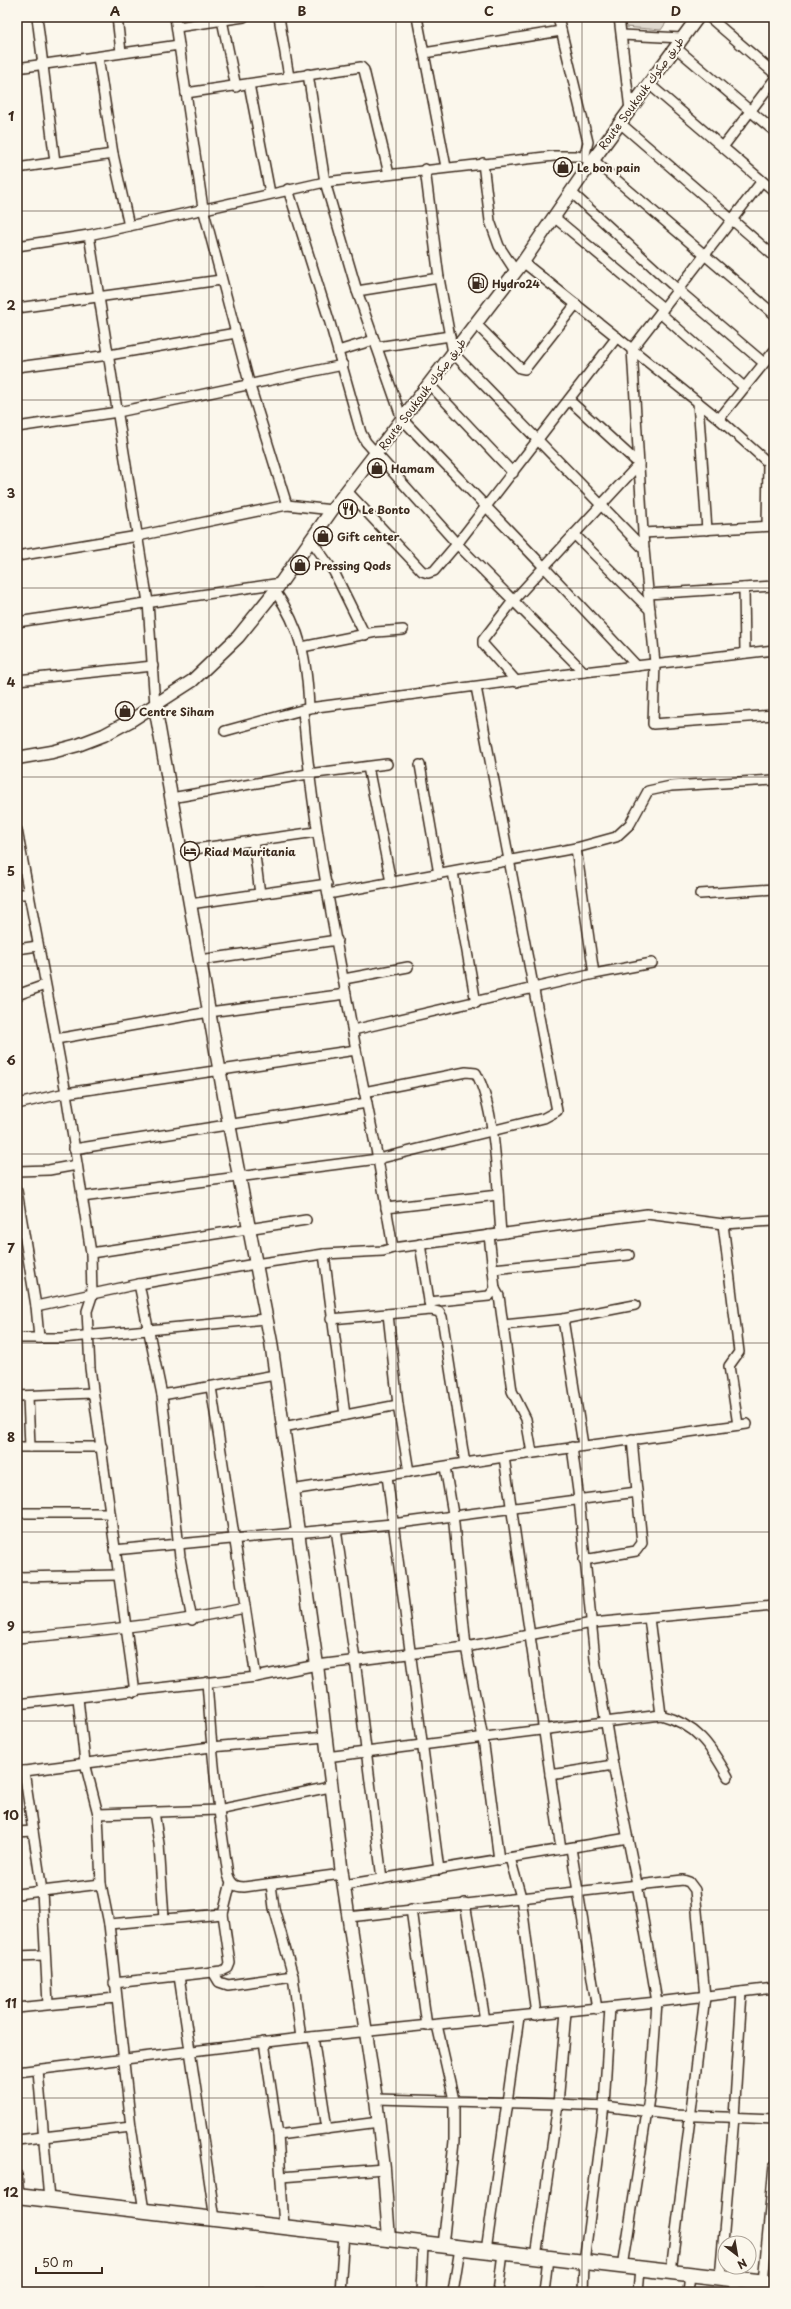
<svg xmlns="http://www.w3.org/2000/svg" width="791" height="2309" font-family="'Playpen Sans','Playpen Sans Arabic',sans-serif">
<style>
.green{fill:#dfd9ce;stroke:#8d8276}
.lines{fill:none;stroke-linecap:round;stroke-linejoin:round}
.street-casing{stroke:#3b2a1e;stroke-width:12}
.secondary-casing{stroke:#3b2a1e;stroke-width:15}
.primary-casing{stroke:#3b2a1e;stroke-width:17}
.street{stroke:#fbf7ec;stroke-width:9}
.secondary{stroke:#fbf7ec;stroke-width:12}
.primary{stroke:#fbf7ec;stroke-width:14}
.grid{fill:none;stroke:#3b2a1e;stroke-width:1;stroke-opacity:0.55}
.labels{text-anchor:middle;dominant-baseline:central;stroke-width:4;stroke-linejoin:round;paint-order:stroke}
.street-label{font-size:11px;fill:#3b2a1e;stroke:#fbf7ec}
.poi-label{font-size:11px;font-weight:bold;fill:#3b2a1e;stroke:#fbf7ec;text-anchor:start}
.neatline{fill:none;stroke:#3b2a1e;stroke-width:1.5}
.grid-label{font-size:13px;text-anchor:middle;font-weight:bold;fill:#3b2a1e}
</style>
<rect width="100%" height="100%" fill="#fbf7ec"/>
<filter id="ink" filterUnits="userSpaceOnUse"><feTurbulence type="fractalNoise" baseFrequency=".025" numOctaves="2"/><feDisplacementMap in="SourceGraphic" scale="8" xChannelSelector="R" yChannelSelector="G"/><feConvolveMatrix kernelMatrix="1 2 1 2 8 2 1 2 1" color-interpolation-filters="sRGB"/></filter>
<g filter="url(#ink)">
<path class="green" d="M623,17H670L661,30L625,27Z"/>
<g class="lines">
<g class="street-casing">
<g id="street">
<path d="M37,17L55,162"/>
<path d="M117,17L121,52"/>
<path d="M175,17L179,45"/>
<path d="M279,17L289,77"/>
<path d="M417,17L446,167"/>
<path d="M558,17L588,142L584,158"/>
<path d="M619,17L630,110"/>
<path d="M709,17L774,73"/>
<path d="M222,20L236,87"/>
<path d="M177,27L244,17"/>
<path d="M622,35L682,38"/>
<path d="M675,47L774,131"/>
<path d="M424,53L561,31"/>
<path d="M98,57L113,154"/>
<path d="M17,68L179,45L203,208L250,386L287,505"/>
<path d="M308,74L325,182L357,291L402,419L544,567L513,601L483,640V644L517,682"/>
<path d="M249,84L270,193"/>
<path d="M649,84L774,191"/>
<path d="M186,93L361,67L364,70L389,174"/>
<path d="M620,123L774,256"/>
<path d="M723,147L774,80"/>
<path d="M483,163L490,221L499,246L516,272"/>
<path d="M17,168L113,154L129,226"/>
<path d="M425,169L439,278L453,353L644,549"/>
<path d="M762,181L632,349L644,549L655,663L653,724L774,715"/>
<path d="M288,189L330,323L361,433L366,442L457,544L584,672L774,650"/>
<path d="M571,192L677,289L764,363"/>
<path d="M554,217L663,308"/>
<path d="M89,235L148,602L155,706"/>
<path d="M17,246L89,235L325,182L554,156H577L593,160L774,314"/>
<path d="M523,262L719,419L774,468"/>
<path d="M357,291L439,278"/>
<path d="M17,308L221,280"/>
<path d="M660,313L744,387"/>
<path d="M476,324L520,368L525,369L576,304"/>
<path d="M377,347L450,336"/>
<path d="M338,351L374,340"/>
<path d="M17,367L109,355L236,333"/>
<path d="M429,384L513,473"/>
<path d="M569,400L639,464L544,567L637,666"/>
<path d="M698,402L707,530"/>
<path d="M719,419L774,351"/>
<path d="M17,427L118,412L343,365"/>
<path d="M347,491L422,571L428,573L434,571L457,544L617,337"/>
<path d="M767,526L768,462"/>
<path d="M643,533L774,526"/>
<path d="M574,534L650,610"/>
<path d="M311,540L334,572L365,635"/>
<path d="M17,556L138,536L287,505L332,510"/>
<path d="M744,588L745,653"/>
<path d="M275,591C302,630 307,662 309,708"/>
<path d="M648,594L774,586"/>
<path d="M17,622L281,583"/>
<path d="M302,647L376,632L403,630"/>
<path d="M17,680L153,666"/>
<path d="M303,710C312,824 336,937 356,1050"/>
<path d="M225,731L309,708L584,672"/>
<path d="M420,765L439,874"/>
<path d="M368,767L391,882"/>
<path d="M171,798L308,774L387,764"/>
<path d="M17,830L66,1093L91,1253L92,1296L87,1311L90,1368L135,1692"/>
<path d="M253,840L260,894"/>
<path d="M576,848L616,837L630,824L648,791L671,786L774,780"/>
<path d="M180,851L316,832"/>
<path d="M453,872L476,1003"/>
<path d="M17,894H28"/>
<path d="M328,894L576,848L594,974"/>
<path d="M700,894L774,889"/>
<path d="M190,904L327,884"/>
<path d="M17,949L38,946"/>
<path d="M200,960L337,940"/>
<path d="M344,979L408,967"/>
<path d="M17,995L45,985"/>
<path d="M353,1030L594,974L652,963"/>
<path d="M56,1039L209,1012L346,994"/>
<path d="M364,1092L466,1072L476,1073C497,1111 497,1189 501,1233"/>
<path d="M17,1104L66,1093L356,1050L378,1159L82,1197"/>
<path d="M74,1149L367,1103"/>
<path d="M17,1171L49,1170L77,1165"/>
<path d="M17,1191L36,1306L39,1338"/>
<path d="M386,1208L498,1195"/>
<path d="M723,1224L739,1352L729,1366L738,1425"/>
<path d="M420,1244L430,1307"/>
<path d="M393,1248L647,1214L723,1224L774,1221"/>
<path d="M91,1253L306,1220"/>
<path d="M324,1254L345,1415"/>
<path d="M493,1269L629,1255"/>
<path d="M139,1284L162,1395L180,1557L192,1620"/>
<path d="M495,1289L499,1296L512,1391L526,1419L532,1453"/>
<path d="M429,1302L489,1296L495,1289L489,1235"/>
<path d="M36,1306L139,1284L255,1264L324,1254L383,1251L393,1248L378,1159L544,1118L557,1111L476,687"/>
<path d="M388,1314L398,1405L409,1472"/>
<path d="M331,1319L431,1310L439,1312L442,1317L465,1464"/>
<path d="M563,1319L583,1445"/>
<path d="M503,1325L563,1319L635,1305"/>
<path d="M17,1338H62L266,1319"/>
<path d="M211,1387L256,1677"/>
<path d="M162,1395L275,1375"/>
<path d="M17,1396L93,1393"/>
<path d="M28,1397L30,1447"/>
<path d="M283,1427L398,1405"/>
<path d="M17,1447H102"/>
<path d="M572,1447L579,1499L595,1659L613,1765L637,1884L657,2002L651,2085L623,2267"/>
<path d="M504,1457L561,1849"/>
<path d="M445,1467L453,1514L466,1647L592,1623L774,1606"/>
<path d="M387,1476L439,1870"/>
<path d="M291,1490L504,1457L747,1424"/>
<path d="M17,1513H109"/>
<path d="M336,1529L355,1660L382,1879"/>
<path d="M114,1550L392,1524L637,1492"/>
<path d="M584,1560L636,1551L642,1543L632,1439"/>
<path d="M17,1577L118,1575"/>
<path d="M649,1618L661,1715"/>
<path d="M17,1638C94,1632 169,1624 245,1608"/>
<path d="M207,1682C211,1747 218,1811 228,1875C231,1884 235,1887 244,1887L342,1874"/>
<path d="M78,1698L85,1763L98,1814L101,1884L109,1924L131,2127L144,2211"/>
<path d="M17,1704L256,1677L317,1665L466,1647L483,1738L499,1860"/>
<path d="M326,1757L661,1715C697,1725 710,1745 728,1777"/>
<path d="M24,1771L42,1891L48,2004"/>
<path d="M17,1772L211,1747L325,1737"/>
<path d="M550,1775L613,1765"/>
<path d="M154,1812L159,1844L164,1919"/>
<path d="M98,1814L218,1810L330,1787"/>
<path d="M17,1832L33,1831"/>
<path d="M571,1848L597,2009"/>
<path d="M510,1858L521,1897L536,2015"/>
<path d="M271,1884L274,1908L293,1976L301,2038"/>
<path d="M344,1885L628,1838"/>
<path d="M17,1894L101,1884"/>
<path d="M465,1903L485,2020"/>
<path d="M411,1909L427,2026"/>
<path d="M349,1917L683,1880L689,1882L695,1890L705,1997L671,2272"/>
<path d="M109,1924L223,1914L231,1882"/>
<path d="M17,1956L44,1955"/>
<path d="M213,1972L219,1982L228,1985L293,1976"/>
<path d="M179,1976L215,2219"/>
<path d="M114,1983L222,1971L228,1968L230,1963L223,1914"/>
<path d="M17,2008L116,1998"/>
<path d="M437,2025L454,2100V2141L443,2246"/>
<path d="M313,2037L327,2129"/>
<path d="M264,2042L278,2135L284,2227"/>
<path d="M38,2070L49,2200"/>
<path d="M17,2072L301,2038L657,2002L774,1988"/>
<path d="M376,2099L558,2104L604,2106L673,2115L774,2119"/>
<path d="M278,2135L379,2122"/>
<path d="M17,2140L131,2127"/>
<path d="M17,2175L19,2196"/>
<path d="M281,2177L384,2169"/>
<path d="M486,2251L519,2017"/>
<path d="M536,2257L558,2104L566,2012"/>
<path d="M720,2278L734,2117L742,1992"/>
<path d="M763,2283L774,2166"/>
<path d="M260,2292H261"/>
<path d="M340,2292L344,2234"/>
<path d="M421,2292L423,2244"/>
<path d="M453,2292L460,2248"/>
<path d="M498,2292L503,2253"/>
<path d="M544,2292L548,2258"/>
<path d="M583,2292L584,2262L604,2106L610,2007"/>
<path d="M638,2292L640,2269"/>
<path d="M688,2292L690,2275"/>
<path d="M734,2292L736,2280"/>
</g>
</g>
<g class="secondary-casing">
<g id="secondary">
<path d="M155,706L229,1124L271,1342L317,1665L342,1874L376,2099L384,2169L389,2240"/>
<path d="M17,758L52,752L78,745L104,735L130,721L192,681L238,637L275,591L332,510L523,262L593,160L698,17"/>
</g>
</g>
<g class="primary-casing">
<path id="primary" d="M17,2196L774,2284"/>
</g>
<use href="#street" class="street"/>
<use href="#secondary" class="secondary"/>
<use href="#primary" class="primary"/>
</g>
</g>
<path class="grid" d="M209,17V2292M396,17V2292M582,17V2292M17,211H774M17,400H774M17,588H774M17,777H774M17,966H774M17,1154H774M17,1343H774M17,1532H774M17,1721H774M17,1910H774M17,2098H774"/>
<defs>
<g id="shop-ring" transform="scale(1)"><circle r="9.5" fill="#fbf7ec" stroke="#3b2a1e" stroke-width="1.5"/><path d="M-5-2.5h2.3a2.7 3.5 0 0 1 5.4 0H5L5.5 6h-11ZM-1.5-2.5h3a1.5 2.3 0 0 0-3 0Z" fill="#3b2a1e"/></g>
<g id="fuel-ring" transform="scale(1)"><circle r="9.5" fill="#fbf7ec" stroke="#3b2a1e" stroke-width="1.5"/><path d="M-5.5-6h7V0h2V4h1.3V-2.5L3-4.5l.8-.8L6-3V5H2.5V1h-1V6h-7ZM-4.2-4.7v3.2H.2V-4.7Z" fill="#3b2a1e"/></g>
<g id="restaurant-ring" transform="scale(1)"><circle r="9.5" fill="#fbf7ec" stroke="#3b2a1e" stroke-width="1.5"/><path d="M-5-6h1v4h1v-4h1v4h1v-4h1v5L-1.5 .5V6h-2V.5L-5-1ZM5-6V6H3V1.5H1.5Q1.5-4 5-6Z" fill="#3b2a1e"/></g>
<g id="hotel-ring" transform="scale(1)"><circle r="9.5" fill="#fbf7ec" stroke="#3b2a1e" stroke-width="1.5"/><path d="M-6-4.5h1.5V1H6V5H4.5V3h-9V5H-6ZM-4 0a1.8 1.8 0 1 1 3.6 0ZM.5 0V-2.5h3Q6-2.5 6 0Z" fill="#3b2a1e"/></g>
</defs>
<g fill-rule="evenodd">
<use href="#shop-ring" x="563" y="167"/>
<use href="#fuel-ring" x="478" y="283"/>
<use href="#shop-ring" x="377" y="468"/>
<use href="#restaurant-ring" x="348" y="509"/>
<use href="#shop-ring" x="323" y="536"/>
<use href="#shop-ring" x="300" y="565"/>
<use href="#shop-ring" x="125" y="711"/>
<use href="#hotel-ring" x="190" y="851"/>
</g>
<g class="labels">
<g class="street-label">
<text transform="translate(641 93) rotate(-54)">Route Soukouk طريق صكوك</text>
<text transform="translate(422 394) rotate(-53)">Route Soukouk طريق صكوك</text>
</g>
<g class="poi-label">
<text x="577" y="167">Le bon pain</text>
<text x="492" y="283">Hydro24</text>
<text x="391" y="468">Hamam</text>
<text x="362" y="509">Le Bonto</text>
<text x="337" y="536">Gift center</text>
<text x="314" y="565">Pressing Qods</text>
<text x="139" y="711">Centre Siham</text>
<text x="204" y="851">Riad Mauritania</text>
</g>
</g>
<rect width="791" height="2309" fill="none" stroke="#fbf7ec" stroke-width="44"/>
<g transform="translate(737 2255) rotate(149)"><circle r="19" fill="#fbf7ec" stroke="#aea59a"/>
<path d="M0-3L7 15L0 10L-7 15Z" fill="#3b2a1e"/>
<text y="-6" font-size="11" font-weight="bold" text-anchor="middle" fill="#3b2a1e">N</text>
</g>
<path d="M36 2267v6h66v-6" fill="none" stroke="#3b2a1e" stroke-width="2"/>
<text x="42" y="2267" font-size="12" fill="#3b2a1e" stroke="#fbf7ec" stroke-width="3" paint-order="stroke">50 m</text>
<rect x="22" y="22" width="747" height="2265" class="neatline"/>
<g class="grid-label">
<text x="115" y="16">A</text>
<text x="302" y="16">B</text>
<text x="489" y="16">C</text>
<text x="676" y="16">D</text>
<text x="11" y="121">1</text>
<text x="11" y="310">2</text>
<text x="11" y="498">3</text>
<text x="11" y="687">4</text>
<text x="11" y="876">5</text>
<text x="11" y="1065">6</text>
<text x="11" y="1253">7</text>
<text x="11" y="1442">8</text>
<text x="11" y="1631">9</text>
<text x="11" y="1820">10</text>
<text x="11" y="2008">11</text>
<text x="11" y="2197">12</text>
</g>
</svg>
